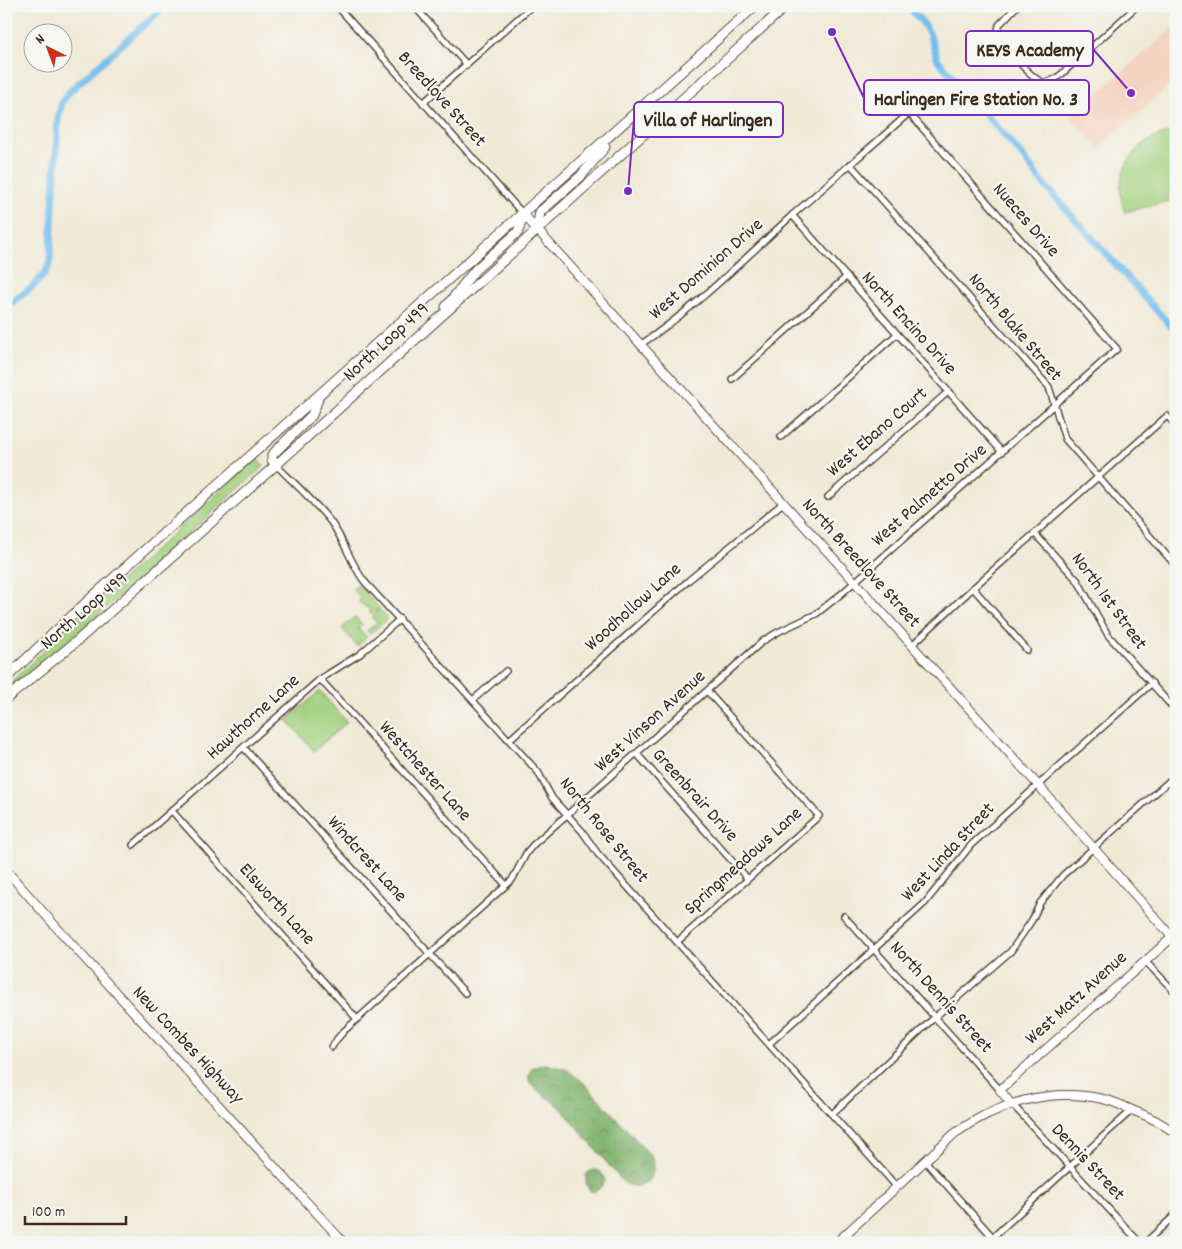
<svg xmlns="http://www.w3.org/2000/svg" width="1182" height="1249" font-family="Dekko,sans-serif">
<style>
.built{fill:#f4d3c0}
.green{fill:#a3d280;stroke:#6f7e4f}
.forest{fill:url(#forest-crowns);stroke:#5e6f46}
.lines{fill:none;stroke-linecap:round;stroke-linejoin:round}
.canal{stroke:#75bfee;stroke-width:7}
.street-casing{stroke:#564739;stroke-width:8}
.secondary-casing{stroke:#564739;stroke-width:10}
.primary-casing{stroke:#564739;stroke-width:11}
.street{stroke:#fff;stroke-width:5}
.secondary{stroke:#fff;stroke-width:8}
.primary{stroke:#fff;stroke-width:9}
.labels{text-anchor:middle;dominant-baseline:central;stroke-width:4.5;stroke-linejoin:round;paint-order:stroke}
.street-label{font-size:19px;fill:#3b2a1e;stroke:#f6f6f2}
.leader{fill:none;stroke:#7b2cbf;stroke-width:2}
.callout-dot{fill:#7b2cbf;stroke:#f6f6f2;stroke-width:2}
.callout{fill:#f6f6f2;stroke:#7b2cbf;stroke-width:2}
.callout-label{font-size:20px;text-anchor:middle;font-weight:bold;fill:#3b2a1e}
</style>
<defs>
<pattern id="forest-crowns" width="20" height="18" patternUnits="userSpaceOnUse" patternTransform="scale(1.25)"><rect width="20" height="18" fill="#82b46e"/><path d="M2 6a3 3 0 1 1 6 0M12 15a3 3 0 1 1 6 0" fill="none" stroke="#6c935a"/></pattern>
</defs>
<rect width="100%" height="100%" fill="#f6f6f2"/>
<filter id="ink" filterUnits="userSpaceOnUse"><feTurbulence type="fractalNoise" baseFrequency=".02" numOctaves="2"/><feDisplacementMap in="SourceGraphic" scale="10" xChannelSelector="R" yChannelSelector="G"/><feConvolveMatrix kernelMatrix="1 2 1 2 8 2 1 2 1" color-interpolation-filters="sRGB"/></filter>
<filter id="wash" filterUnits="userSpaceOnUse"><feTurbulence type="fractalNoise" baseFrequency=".0096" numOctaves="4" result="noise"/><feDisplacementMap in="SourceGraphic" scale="20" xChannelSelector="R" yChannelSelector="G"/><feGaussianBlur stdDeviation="1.12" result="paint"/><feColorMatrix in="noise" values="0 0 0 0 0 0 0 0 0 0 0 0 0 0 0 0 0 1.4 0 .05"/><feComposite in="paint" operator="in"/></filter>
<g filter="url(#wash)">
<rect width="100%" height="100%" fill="#f0e9d5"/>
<path class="built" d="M1176,25V80L1099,148L1071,117Z"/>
<g class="green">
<path d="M1173,132L1176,144V199L1125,212C1110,175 1134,138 1173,132Z"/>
<path d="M257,458L264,466L88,624L6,693V687L53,642Z"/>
<path d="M358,585L379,608L373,614L369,612L371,611L368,607L366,608L363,604L360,603L359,600L361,598L353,589Z"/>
<path d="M379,609L386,616V620L370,634L367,630L377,623L372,618Z"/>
<path d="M355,617L362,625L358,629L367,637L357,646L342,628Z"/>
<path d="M320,691L347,722L314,751L287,720Z"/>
</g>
<g class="forest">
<path d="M546,1064L566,1069L583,1082L651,1156C659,1176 643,1195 623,1182L561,1108L531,1085C527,1079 529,1074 532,1068Z"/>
<path d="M595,1170C602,1171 603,1175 605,1181C595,1198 585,1194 586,1175L589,1171Z"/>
</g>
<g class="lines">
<g class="canal">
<path d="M908,6L923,23L929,33L938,60L1020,153L1041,181L1176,332"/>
<path d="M6,307C21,295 45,281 50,262L58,120L62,102L71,90L165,6"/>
</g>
</g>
</g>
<g filter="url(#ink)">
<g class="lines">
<g class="street-casing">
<g id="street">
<path d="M337,6L523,214"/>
<path d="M414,6L467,65"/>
<path d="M1017,6L999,25C998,29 998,33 999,37C1003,46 1033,80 1043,82C1051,83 1058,77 1064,72L1137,6"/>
<path d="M423,103L532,6"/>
<path d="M851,165L1049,387L1065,439L1176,566"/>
<path d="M792,215L1002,452"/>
<path d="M732,379L846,277"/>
<path d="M781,437L897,334"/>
<path d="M276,465C294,483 314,501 330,521C344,539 350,562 364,581L538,772L552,798L582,831L598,854L897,1187"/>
<path d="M828,497L948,392"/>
<path d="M1035,534L1078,581L1108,635L1176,711"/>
<path d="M973,588L1027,650"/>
<path d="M912,645L973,588L1167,416L1176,425"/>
<path d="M320,679L506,885"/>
<path d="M473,700L506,671"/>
<path d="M509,740L689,580L783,503"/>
<path d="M244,748L465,993"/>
<path d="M637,754L748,879"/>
<path d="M172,811L357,1019"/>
<path d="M133,845L320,679L360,654L400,619"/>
<path d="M844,916L1000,1090"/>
<path d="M677,942L819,816L707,691"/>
<path d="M1145,961L1176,993"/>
<path d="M769,1044L925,903L971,845L981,836L1152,683"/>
<path d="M332,1047L337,1039L344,1031L512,880L527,852L534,844L763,641L778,632L816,614L840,595L1117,349L909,113C869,149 828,183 788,219C740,263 694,309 640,345"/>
<path d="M1012,1104L1140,1243"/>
<path d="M832,1114L935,1017L1011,951L1032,920L1040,903L1063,875L1176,775"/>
<path d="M926,1162L998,1243"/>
<path d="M993,1237L1132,1110"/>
<path d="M1145,1243L1176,1214"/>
</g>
</g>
<g class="secondary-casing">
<g id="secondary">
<path d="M523,214L1038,785L1172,937"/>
<path d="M6,870L58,929L344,1243"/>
<path d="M1011,1104L1000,1090L1176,934"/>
<path d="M836,1243L954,1134C997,1103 1050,1087 1103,1099C1113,1101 1123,1106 1132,1110C1148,1116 1163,1123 1176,1134"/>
</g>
</g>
<g class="primary-casing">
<g id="primary">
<path d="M537,230L540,212L580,177L605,147"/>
<path d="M446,307L475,270L518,232L523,215"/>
<path d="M276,465L272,460V455L312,415L318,399"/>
<path d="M6,678L91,598L755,6"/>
<path d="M6,699L77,641L276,465L786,6"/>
</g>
</g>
<use href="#street" class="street"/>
<use href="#secondary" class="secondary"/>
<use href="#primary" class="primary"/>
</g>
</g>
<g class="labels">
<g class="street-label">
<text transform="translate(441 100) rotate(48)">Breedlove Street</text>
<text transform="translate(1025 221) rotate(49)">Nueces Drive</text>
<text transform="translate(707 270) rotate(-41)">West Dominion Drive</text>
<text transform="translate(908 324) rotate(48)">North Encino Drive</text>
<text transform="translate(1014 328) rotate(50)">North Blake Street</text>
<text transform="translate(387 343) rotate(-42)">North Loop 499</text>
<text transform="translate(878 433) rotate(-41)">West Ebano Court</text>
<text transform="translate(930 496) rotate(-41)">West Palmetto Drive</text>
<text transform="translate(860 564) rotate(48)">North Breedlove Street</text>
<text transform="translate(1108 602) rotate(54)">North 1st Street</text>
<text transform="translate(634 608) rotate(-42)">Woodhollow Lane</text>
<text transform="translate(85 612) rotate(-41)">North Loop 499</text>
<text transform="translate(254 718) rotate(-42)">Hawthorne Lane</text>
<text transform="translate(651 722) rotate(-42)">West Vinson Avenue</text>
<text transform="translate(424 772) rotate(48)">Westchester Lane</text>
<text transform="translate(694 796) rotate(48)">Greenbrair Drive</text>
<text transform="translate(603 831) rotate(51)">North Rose Street</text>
<text transform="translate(949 853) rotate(-47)">West Linda Street</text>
<text transform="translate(366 860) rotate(48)">Windcrest Lane</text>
<text transform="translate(744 862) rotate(-42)">Springmeadows Lane</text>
<text transform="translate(276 905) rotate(48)">Elsworth Lane</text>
<text transform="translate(940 998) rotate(48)">North Dennis Street</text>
<text transform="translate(1077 999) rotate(-42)">West Matz Avenue</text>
<text transform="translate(187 1046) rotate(47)">New Combes Highway</text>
<text transform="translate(1087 1163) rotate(47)">Dennis Street</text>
</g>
</g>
<path class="leader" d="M1131 93L1093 49M832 32L864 98M628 191L634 119"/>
<g class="callout-dot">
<circle cx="1131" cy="93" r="5"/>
<circle cx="832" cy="32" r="5"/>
<circle cx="628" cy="191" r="5"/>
</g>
<g class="callout">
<rect x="966" y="31" width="127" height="35" rx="5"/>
<rect x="864" y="80" width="225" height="35" rx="5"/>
<rect x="634" y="102" width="149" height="35" rx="5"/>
</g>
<g class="callout-label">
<text x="1030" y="56">KEYS Academy</text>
<text x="976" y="105">Harlingen Fire Station No. 3</text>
<text x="708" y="126">Villa of Harlingen</text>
</g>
<rect width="1182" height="1249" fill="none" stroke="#f6f6f2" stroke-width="25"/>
<g transform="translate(48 48) rotate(318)"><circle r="24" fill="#f6f6f2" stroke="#aba49d"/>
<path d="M0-4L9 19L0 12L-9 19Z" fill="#c8321e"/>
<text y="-8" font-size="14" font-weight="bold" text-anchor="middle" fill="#3b2a1e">N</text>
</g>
<path d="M25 1216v8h101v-8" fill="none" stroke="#3b2a1e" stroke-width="2.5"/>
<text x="32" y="1216" font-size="15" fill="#3b2a1e" stroke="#f6f6f2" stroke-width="4" paint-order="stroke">100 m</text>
</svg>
